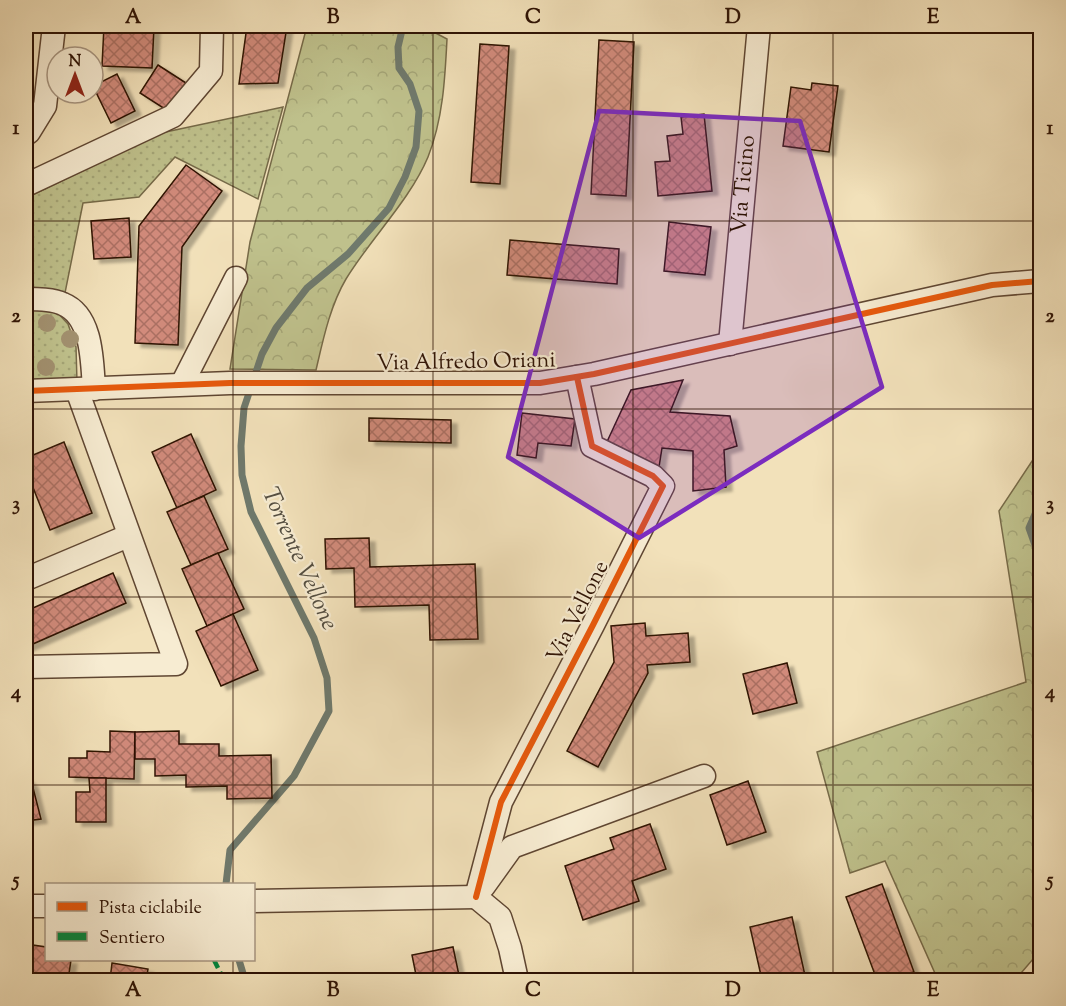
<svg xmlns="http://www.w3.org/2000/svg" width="1066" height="1006" font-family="'Sorts Mill Goudy',serif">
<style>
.grass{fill:url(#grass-dots);stroke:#766a48;stroke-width:1.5}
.forest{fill:url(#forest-crowns);stroke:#766a48;stroke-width:1.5}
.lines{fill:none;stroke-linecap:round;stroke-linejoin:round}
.stream{stroke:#6f796c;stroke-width:7}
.building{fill:url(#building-cross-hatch);stroke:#2e1204;stroke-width:1.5;filter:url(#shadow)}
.minor-casing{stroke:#5f4632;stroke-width:25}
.minor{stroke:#f7ecd2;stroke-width:22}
.quiet{stroke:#00873e;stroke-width:4.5;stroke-dasharray:9 4.5;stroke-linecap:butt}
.cycleway-casing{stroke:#f7ecd2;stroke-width:10}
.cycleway{stroke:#e8590c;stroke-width:6}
.tree{fill:#a29170}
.marked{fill:#7b2cbf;fill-opacity:0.2;stroke:#7b2cbf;stroke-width:4.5;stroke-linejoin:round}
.grid{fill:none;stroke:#2e1204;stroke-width:1.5;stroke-opacity:0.55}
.labels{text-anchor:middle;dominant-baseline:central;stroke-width:4.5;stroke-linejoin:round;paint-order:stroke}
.street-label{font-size:22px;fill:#2e1204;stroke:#f7ecd2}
.water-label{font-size:24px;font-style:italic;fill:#544e41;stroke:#f7ecd2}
.neatline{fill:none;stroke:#2e1204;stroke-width:2}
.grid-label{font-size:20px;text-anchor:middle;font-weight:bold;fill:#2e1204}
</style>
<defs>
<pattern id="grass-dots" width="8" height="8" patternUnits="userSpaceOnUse" patternTransform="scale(1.5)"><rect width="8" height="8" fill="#bfc18c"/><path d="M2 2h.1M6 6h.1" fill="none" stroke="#a4a577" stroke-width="1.8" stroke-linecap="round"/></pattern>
<pattern id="forest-crowns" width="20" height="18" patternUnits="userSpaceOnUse" patternTransform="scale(1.5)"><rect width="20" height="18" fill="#bfc18c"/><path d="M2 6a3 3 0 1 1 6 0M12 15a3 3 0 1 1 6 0" fill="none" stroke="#a4a577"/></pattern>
<pattern id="building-cross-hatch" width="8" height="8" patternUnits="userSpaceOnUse" patternTransform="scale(1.5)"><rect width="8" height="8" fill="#d28b7b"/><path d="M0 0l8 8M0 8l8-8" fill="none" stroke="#ab7063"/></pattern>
<filter id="shadow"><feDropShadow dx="6" dy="4" stdDeviation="1.5" flood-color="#0004"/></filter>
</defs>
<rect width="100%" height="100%" fill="#f2e1ba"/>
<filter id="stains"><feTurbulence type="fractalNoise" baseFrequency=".00333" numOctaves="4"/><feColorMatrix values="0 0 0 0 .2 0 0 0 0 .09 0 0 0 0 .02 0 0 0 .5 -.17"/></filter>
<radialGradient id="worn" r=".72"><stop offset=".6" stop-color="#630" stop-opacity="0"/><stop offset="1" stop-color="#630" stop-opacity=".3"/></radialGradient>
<g class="grass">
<path d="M283,107L258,199L175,157L139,197L83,203L65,293L26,286V198L161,133Z"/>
<path d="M26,309H54L68,324L76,347L77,382L26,384Z"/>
</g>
<g class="forest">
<path d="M307,26H428V29L447,39C445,79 443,119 428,157C410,200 371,238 346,279C330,306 323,340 316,370L230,369L250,242Z"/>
<path d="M1040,449V951L1015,980H975L972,975H955L938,980L885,861L850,873L817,752L1026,682L999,511Z"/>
</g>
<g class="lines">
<g class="stream">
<path d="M1036,512L1029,528L1040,559"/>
<path d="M226,884L230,850L294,776L329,711L327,678L314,638L251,512L242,475L241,446L244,408L262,354L276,328L307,288L348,254L389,208L405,177L416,147L419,111L410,84L399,68L398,47L403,26"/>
<path d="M239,960L245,980"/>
</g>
</g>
<g class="building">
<path d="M104,26L154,27L152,68L102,66Z"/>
<path d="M247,26H287L278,83L239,84Z"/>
<path d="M599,40L634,42L626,196L591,194Z"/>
<path d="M480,44L509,46L500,184L471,182Z"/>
<path d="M158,65L186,83L168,111L140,93Z"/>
<path d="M117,74L135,111L111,123L93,86Z"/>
<path d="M812,83L838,86L829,152L783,146L791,87L811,90Z"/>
<path d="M704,114L712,191L658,196L655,162L670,161L667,136L683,134L681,117Z"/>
<path d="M186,165L222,191L182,247L178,345L135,343L139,226Z"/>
<path d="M129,218L131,257L94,259L91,221Z"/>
<path d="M669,222L711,227L705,275L664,271Z"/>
<path d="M510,240L619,249L617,284L507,275Z"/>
<path d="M683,380L670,412L730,416L737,446L724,450L726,487L693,491V451L662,448L659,467L605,446L631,390Z"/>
<path d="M522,413L575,419L571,446L538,443L536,458L517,455Z"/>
<path d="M369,418L451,420V443L369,441Z"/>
<path d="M191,434L216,490L177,508L152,452Z"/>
<path d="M64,442L92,513L50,530L26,470V458Z"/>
<path d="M204,496L228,549L191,565L167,512Z"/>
<path d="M369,538L370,567L475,564L478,639L430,640L429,605L355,607L354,568L326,569L325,539Z"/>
<path d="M218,553L244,609L207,626L182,569Z"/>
<path d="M113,573L126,603L26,647V611Z"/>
<path d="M233,614L258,670L221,686L196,631Z"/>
<path d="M645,623L646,636L688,633L690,662L647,665L648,673L598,767L567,751L614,662L611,626Z"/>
<path d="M787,663L797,703L753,714L743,674Z"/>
<path d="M110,731L135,732L134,779L69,777V758H87V751L110,752Z"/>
<path d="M179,731V744H219V756L271,755L272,798L227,799V786L186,787V775L155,776V759H135V732Z"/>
<path d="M26,778L32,784L41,819L26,821Z"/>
<path d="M89,778H106V822H76V792H90Z"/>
<path d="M748,781L766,832L727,845L710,795Z"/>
<path d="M650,824L666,869L632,881L639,901L583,920L565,866L614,849L610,838Z"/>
<path d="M882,884L914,972L890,980H877L846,897Z"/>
<path d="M792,917L806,980H762L750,927Z"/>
<path d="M26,944L46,947V960H71L68,980H26Z"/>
<path d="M453,947L460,980H417L412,955Z"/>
<path d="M112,963L148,969L146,980H110Z"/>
</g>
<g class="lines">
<g class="minor-casing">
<g id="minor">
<path d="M26,134L29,132L45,106L54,26"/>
<path d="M26,185L173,116L211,71L212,26"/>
<path d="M26,299C37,299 53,299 63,304C93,316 92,363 94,389"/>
<path id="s1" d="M730,344L759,26"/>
<path d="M182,384L236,278"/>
<path d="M26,391L230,383H540L594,374L992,285L1040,281"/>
<path d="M26,579L128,536"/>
<path d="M26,667L176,664L77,390"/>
<path d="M484,886L512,847L704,776"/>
<path d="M476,897L501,802L593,625L663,486L653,476L592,446L577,377"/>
<path d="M476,897L500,917L510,948L517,980"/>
<path d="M254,901L476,897"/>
<path d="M26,906H46"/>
</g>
</g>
<use href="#minor" class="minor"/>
<path class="quiet" d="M214,960L224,980"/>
<g class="cycleway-casing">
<g id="cycleway">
<path d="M26,391L230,383H540L594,374L992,285L1040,281"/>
<path d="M476,897L501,802L593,625L663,486L653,476L592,446L577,377"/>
</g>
</g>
<use href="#cycleway" class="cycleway"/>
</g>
<g class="tree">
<circle cx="47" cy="323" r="9"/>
<circle cx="70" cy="339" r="9"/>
<circle cx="46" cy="367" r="9"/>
</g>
<path class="marked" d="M599,111L800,121L882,387L639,538L508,457Z"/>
<path class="grid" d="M233,26V884M433,26V980M633,26V980M833,26V980M26,221H1040M26,409H1040M26,597H1040M26,785H1040M233,960V980"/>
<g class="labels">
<g class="street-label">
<text stroke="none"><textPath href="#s1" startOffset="160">Via Ticino</textPath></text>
<text transform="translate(466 363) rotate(-1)">Via Alfredo Oriani</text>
<text transform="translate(579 612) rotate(-63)">Via Vellone</text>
</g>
<g class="water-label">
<text transform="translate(299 559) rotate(66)">Torrente Vellone</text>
</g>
</g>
<rect width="1066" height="1006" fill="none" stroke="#f2e1ba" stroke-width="66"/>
<rect x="45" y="883" width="210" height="78" fill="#f7ecd2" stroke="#a79580" stroke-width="1.5"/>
<rect x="57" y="902" width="30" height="9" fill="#e8590c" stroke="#a79580" stroke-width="1.5"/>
<text x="99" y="913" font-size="18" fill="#2e1204">Pista ciclabile</text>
<rect x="57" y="932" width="30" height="9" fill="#00873e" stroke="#a79580" stroke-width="1.5"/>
<text x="99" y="943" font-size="18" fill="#2e1204">Sentiero</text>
<g transform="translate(75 75)"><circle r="28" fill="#f7ecd2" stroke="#a79580" stroke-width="1.5"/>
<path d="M0-4.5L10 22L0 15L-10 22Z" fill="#8f2418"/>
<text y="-9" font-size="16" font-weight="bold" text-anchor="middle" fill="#2e1204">N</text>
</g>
<rect x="33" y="33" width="1000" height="940" class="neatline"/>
<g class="grid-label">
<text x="133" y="23">A</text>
<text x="333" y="23">B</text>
<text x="533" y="23">C</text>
<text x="733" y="23">D</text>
<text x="933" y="23">E</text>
<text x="16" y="134">1</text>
<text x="1050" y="134">1</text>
<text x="16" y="322">2</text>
<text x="1050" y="322">2</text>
<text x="16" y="510">3</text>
<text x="1050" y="510">3</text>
<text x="16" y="698">4</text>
<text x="1050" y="698">4</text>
<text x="16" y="886">5</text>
<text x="1050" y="886">5</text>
<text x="133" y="996">A</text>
<text x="333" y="996">B</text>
<text x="533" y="996">C</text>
<text x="733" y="996">D</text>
<text x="933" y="996">E</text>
</g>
<rect width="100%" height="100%" filter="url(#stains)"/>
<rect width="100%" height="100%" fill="url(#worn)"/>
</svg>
